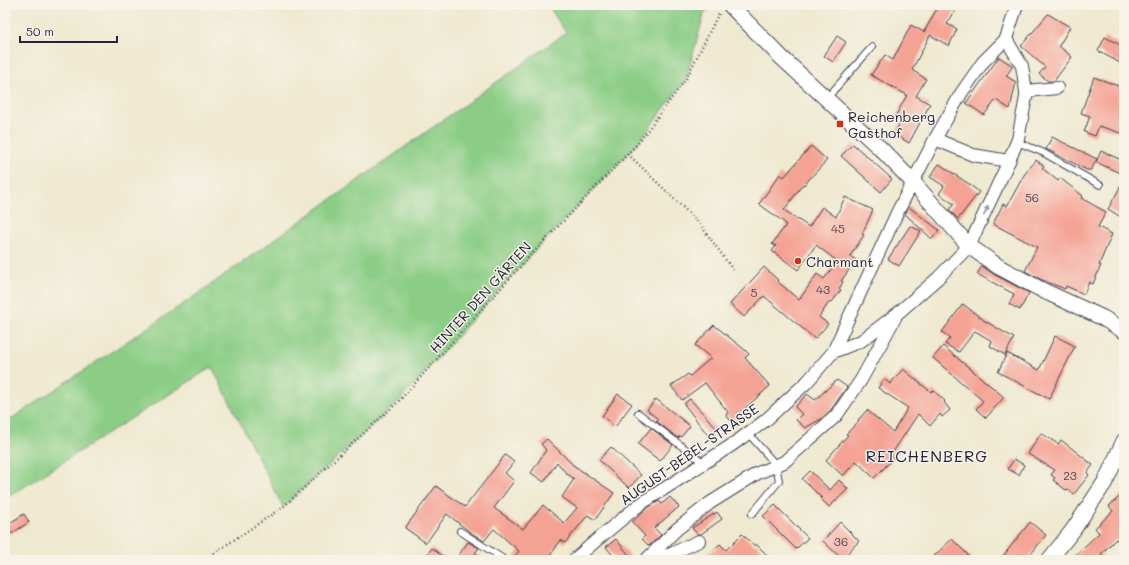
<svg xmlns="http://www.w3.org/2000/svg" width="1129" height="565" font-family="Mali,sans-serif">
<style>
.green{fill:#8bcd85;stroke:#567860}
.building{fill:#f4a294}
.lines{fill:none;stroke-linecap:round;stroke-linejoin:round}
.service-casing{stroke:#414051;stroke-width:8}
.minor-casing{stroke:#414051;stroke-width:14}
.tertiary-casing{stroke:#414051;stroke-width:17}
.path{stroke:#414051;stroke-width:2.5;stroke-dasharray:1 3;stroke-linecap:butt}
.service{stroke:#fff;stroke-width:6}
.minor{stroke:#fff;stroke-width:12}
.tertiary{stroke:#fff;stroke-width:15}
.oneway{fill:#9c9ca7}
.poi-dot{fill:#c8321e;stroke:#f7f3e8;stroke-width:1.5}
.labels{text-anchor:middle;dominant-baseline:central;stroke-width:3;stroke-linejoin:round;paint-order:stroke}
.number-label{font-size:12px;fill:#564251}
.poi-label{font-size:14px;fill:#22223b;stroke:#f7f3e8;text-anchor:start}
.street-label{font-size:14px;fill:#22223b;stroke:#f7f3e8}
.quarter-label{font-size:16px;letter-spacing:1px;fill:#22223b;stroke:#f7f3e8}
</style>
<rect width="100%" height="100%" fill="#f7f3e8"/>
<filter id="ink" filterUnits="userSpaceOnUse"><feTurbulence type="fractalNoise" baseFrequency=".025" numOctaves="2"/><feDisplacementMap in="SourceGraphic" scale="8" xChannelSelector="R" yChannelSelector="G"/><feConvolveMatrix kernelMatrix="1 2 1 2 8 2 1 2 1" color-interpolation-filters="sRGB"/></filter>
<filter id="wash" filterUnits="userSpaceOnUse"><feTurbulence type="fractalNoise" baseFrequency=".012" numOctaves="4" result="noise"/><feDisplacementMap in="SourceGraphic" scale="16" xChannelSelector="R" yChannelSelector="G"/><feGaussianBlur stdDeviation="0.9" result="paint"/><feColorMatrix in="noise" values="0 0 0 0 0 0 0 0 0 0 0 0 0 0 0 0 0 1.4 0 .05"/><feComposite in="paint" operator="in"/></filter>
<g filter="url(#wash)">
<rect width="100%" height="100%" fill="#efe9d0"/>
<path class="green" d="M548,5H721L705,11L686,79L638,143L529,257L399,401L283,507L212,367L5,499V423L192,298L566,33Z"/>
<g id="blocks">
<g class="building">
<path d="M939,5H959L947,24L957,29L949,46L930,35L912,70L926,79L916,96L930,104L909,143L894,134L901,121L895,117L907,95L871,75L885,55L893,60L911,25L924,32Z"/>
<path d="M1048,14L1070,27L1059,46L1072,57L1054,81H1048L1039,74L1045,67L1021,46Z"/>
<path d="M837,36L846,42L833,62L824,56Z"/>
<path d="M1105,37L1124,47V65L1098,51Z"/>
<path d="M999,57L1013,66L1006,76L1016,82L1010,109L996,100L984,115L966,103Z"/>
<path d="M1094,77L1124,88V134L1099,126L1095,136L1084,132L1090,116L1081,113Z"/>
<path d="M1052,137L1097,159L1091,170H1087L1046,149Z"/>
<path d="M853,144L892,179L881,192L841,156Z"/>
<path d="M811,146L827,160L804,185L803,184L784,210L809,227L822,207L836,217L845,197L873,210L862,234L864,235L850,256L856,260L841,281L843,282L839,289L841,290L832,302L830,301L819,317L828,324L815,339L764,296L744,317L730,304L764,267L778,280L777,281L799,300L817,274L824,279L837,261L816,245L798,270L772,251L776,246L772,244L786,225L785,223L759,204L780,174L784,177Z"/>
<path d="M1101,151L1124,161V175L1096,162Z"/>
<path d="M1036,160L1044,166L1042,168L1058,181L1060,178L1083,196L1081,198L1106,212L1098,227L1112,234L1099,265H1101L1093,284L1089,282L1084,294L1066,286L1065,289L1040,279L1025,271L1037,247L993,224L1003,204L1007,206L1024,175Z"/>
<path d="M939,164L969,184L979,192L958,219L949,210L954,204L939,194L944,186L930,177Z"/>
<path d="M1124,180V219L1108,209Z"/>
<path d="M909,207L939,230L932,239L905,214Z"/>
<path d="M910,226L921,231L899,266L888,259Z"/>
<path d="M982,266L995,275L1029,293L1020,310L1009,304L1014,294L977,274Z"/>
<path d="M963,304L985,321L1014,338L1005,355L990,346L992,341L975,331L959,352L945,344L950,338L942,332Z"/>
<path d="M714,325L745,350L749,354L745,358L770,386L742,411L745,416L735,426L726,415L728,412L705,383L682,400L671,386L688,374L690,376L711,358L695,345Z"/>
<path d="M1055,336L1075,346L1049,399L998,372L1007,353L1039,370Z"/>
<path d="M943,346L1004,397L986,418L976,409L983,401L933,358Z"/>
<path d="M903,369L931,392L933,390L945,401L944,402L950,410L942,417L940,414L930,426L918,414L891,455L894,458L874,478L856,461L843,476L826,460L848,435L846,434L859,421L858,420L867,410L893,432L908,408L878,388L884,379L890,384Z"/>
<path d="M837,380L847,387L830,411L821,419L805,428L796,420L802,414L795,407L807,394L815,400Z"/>
<path d="M618,394L632,404L615,427L602,416Z"/>
<path d="M656,399L690,426L681,437L680,436L678,438L656,421L658,419L647,410Z"/>
<path d="M690,399L718,430L710,438L684,404Z"/>
<path d="M651,428L673,445L660,461L638,444Z"/>
<path d="M1041,433L1058,444L1061,440L1093,465L1087,473L1089,475L1074,494L1068,489L1066,490L1053,480L1055,478L1051,475L1055,470L1028,454Z"/>
<path d="M547,439L573,465L614,493L595,520L588,515L565,543L561,540L547,560H512L519,551L494,529L484,541L470,532L447,514L426,543L405,528L436,486L465,507L505,455L514,462L505,473L514,481L494,508L523,529L543,505L564,523L577,508L562,497L574,479L566,473L557,462L544,482L531,473L546,450L541,444Z"/>
<path d="M611,447L641,475L629,488L599,460Z"/>
<path d="M1014,459L1024,465L1019,475L1008,469Z"/>
<path d="M810,471L830,490L839,480L848,489L829,507L821,499L822,498L802,479Z"/>
<path d="M1124,493V548L1116,539L1101,554L1107,560H1070L1099,533L1095,528L1113,511L1109,506Z"/>
<path d="M670,497L679,507L654,528L661,535L649,546L642,539L645,536L632,522L647,508L659,501L662,504Z"/>
<path d="M775,505L808,538L796,549L763,516Z"/>
<path d="M717,512L722,519L701,534H697L692,528Z"/>
<path d="M24,514L29,522L11,534L5,526Z"/>
<path d="M840,522L859,541L842,559L823,541Z"/>
<path d="M1030,522L1046,535L1026,560H1000Z"/>
<path d="M742,534L755,546L756,544L772,560H702L720,544L726,550Z"/>
<path d="M616,539L633,560H617L606,547Z"/>
<path d="M952,539L973,560H930Z"/>
<path d="M468,542L479,548L475,553L485,560H455Z"/>
<path d="M432,548L447,560H423Z"/>
</g>
</g>
</g>
<g filter="url(#ink)">
<use href="#blocks" fill-opacity="0" stroke="#414051" stroke-width="1"/>
<g class="lines">
<g class="service-casing">
<g id="service">
<path d="M826,99L872,47"/>
<path d="M1017,142L1042,152L1100,185"/>
<path d="M638,413L704,463"/>
<path d="M748,433L776,465L779,481L752,514"/>
<path d="M460,531L505,560"/>
</g>
</g>
<g class="minor-casing">
<g id="minor">
<path d="M1026,91L1057,88"/>
<path d="M935,139L973,155L1009,161"/>
<path d="M833,352L861,341L898,313L938,278L969,246L1009,161L1018,139L1026,97V91L1022,66L1006,39"/>
<path d="M574,560L599,538L639,505L732,445L766,420L807,382L833,352L897,213L935,139L962,92L983,62L1006,39L1017,5"/>
<path d="M646,560L677,529L710,503L758,473L784,462L836,416L861,380L895,318"/>
<path d="M650,560L671,554L699,541"/>
</g>
</g>
<g class="tertiary-casing">
<g id="tertiary">
<path d="M730,5L781,57L882,150L912,181L969,246L999,267L1044,291L1103,318L1124,331"/>
<path d="M1049,560L1073,530L1105,482L1124,441"/>
</g>
</g>
<g class="path">
<path d="M628,154L699,223L733,270"/>
<path d="M204,560L283,507L399,401L529,257L638,143L686,79L719,13"/>
</g>
<use href="#service" class="service"/>
<use href="#minor" class="minor"/>
<use href="#tertiary" class="tertiary"/>
</g>
<defs><path id="oneway-solid" d="M-6-.8H1V-3.2L6.5 0L1 3.2V.8H-6Z"/></defs>
<use class="oneway" href="#oneway-solid" transform="translate(986 211) rotate(-65)"/>
</g>
<g class="poi-dot">
<rect x="836" y="120" width="8" height="8" rx="2"/>
<circle cx="798" cy="261" r="4"/>
</g>
<g class="labels">
<g class="number-label">
<text x="1032" y="197">56</text>
<text x="838" y="228">45</text>
<text x="823" y="289">43</text>
<text x="754" y="292">5</text>
<text x="1070" y="475">23</text>
<text x="841" y="541">36</text>
</g>
<g class="poi-label">
<text x="848" y="116">Reichenberg<tspan x="848" dy="16">Gasthof</tspan></text>
<text x="806" y="261">Charmant</text>
</g>
<g class="street-label">
<text transform="translate(480 297) rotate(-48)">HINTER DEN GÄRTEN</text>
<text transform="translate(689 454) rotate(-35)">AUGUST-BEBEL-STRASSE</text>
</g>
<g class="quarter-label">
<text x="927" y="455">REICHENBERG</text>
</g>
</g>
<rect width="1129" height="565" fill="none" stroke="#f7f3e8" stroke-width="20"/>
<path d="M20 36v6h97v-6" fill="none" stroke="#22223b" stroke-width="2"/>
<text x="26" y="36" font-size="12" fill="#22223b" stroke="#f7f3e8" stroke-width="3" paint-order="stroke">50 m</text>
</svg>
